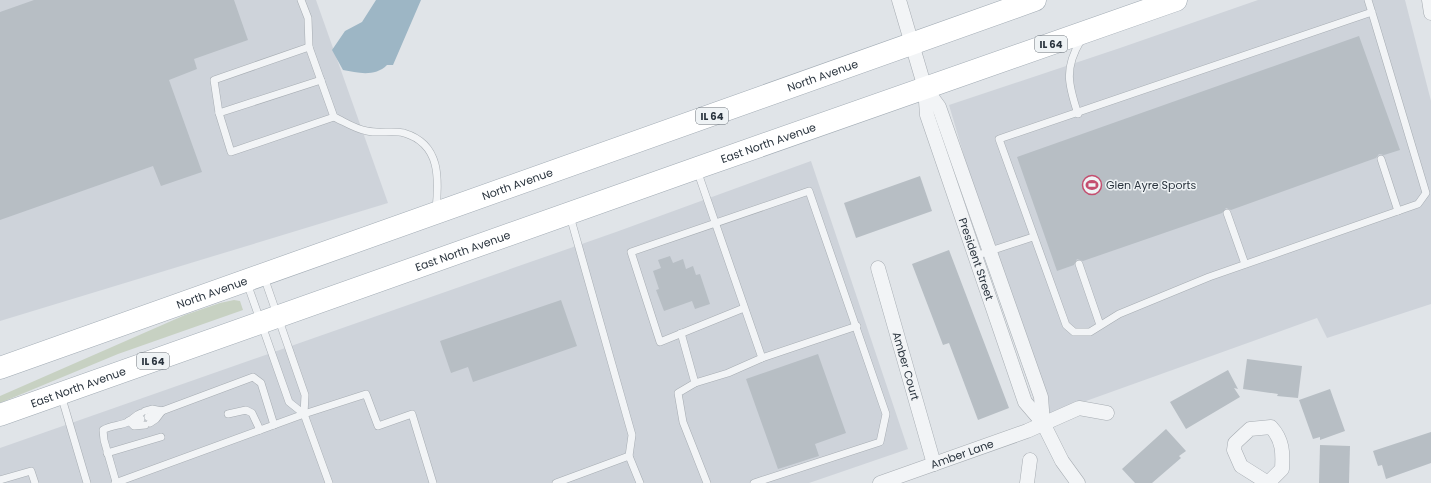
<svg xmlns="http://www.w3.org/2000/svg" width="1431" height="483" font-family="Poppins,sans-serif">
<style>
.built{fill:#ced3da}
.green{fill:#c7d1c2}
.water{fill:#9db6c5}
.building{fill:#b7bec4}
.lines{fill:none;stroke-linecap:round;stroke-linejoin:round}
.service-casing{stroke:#a6acb2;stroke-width:8}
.minor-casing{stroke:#a6acb2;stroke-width:15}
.primary-casing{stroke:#a0aab3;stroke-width:23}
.service{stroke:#f2f4f6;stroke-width:7}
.minor{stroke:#f2f4f6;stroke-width:14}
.primary{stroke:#fff;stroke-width:22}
.labels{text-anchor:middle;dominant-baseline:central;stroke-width:3;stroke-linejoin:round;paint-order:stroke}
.shield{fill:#eff3f5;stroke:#656d75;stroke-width:1}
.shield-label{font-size:10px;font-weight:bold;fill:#2a343e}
.street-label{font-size:11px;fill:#2a343e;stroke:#eff3f5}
.poi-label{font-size:11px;fill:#2a343e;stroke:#eff3f5;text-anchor:start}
</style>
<rect width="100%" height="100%" fill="#e0e4e8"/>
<g class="built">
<path d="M0,0H316L388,203L0,321Z"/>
<path d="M1258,0H1405L1431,101V304L1327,338L1317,318L1047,415L990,244L949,105L1120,48Z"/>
<path d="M811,161L908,449L809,483H0V448L616,232Z"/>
</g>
<path class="green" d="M234,300L240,301L243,310L118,354L0,403V396L185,315L220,303Z"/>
<path class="water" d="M376,0H421L393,65H387C375,77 358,73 343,70L332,50L345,31L362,22Z"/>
<g class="building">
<path d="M34,0H234L248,40L194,59L197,69L169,80L202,172L161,186L153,166L0,220V12Z"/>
<path d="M1359,36L1400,150L1384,155L1379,154L1376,158L1231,210L1226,208L1222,213L1083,261L1077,259L1074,265L1057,271L1017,157Z"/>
<path d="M920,176L932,211L856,238L844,203Z"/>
<path d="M949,250L1009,408L978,420L949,343L943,345L912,264Z"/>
<path d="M670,256L673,263L683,259L686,269L693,266L696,275L700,274L710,304L695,309L692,301L664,311L656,290L659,289L653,271L661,268L658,260Z"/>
<path d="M561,300L577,346L473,382L468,367L451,373L440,341Z"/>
<path d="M818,354L846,433L815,444L819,456L778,469L746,379Z"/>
<path d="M1247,359L1302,366L1298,398L1277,396L1278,394L1243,389Z"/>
<path d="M1228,370L1238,389L1234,388L1240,397L1186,429L1170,402Z"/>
<path d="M1330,389L1345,431L1320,440V437L1313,439L1299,400Z"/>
<path d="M1166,429L1186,451L1179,456L1181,458L1152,483H1135L1122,469Z"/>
<path d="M1431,432V463L1386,479L1382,465L1378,466L1373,451Z"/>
<path d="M1320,445L1350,446L1349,483H1319Z"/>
</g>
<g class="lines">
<g class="service-casing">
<g id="service">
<path d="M301,0L308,18L309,47L334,117C345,122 355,129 367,131C380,134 392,130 404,133C441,144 439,179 436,210"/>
<path d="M1368,0L1373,16L1426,193L1418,204L1209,277L1119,314L1090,332H1074L1066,325L999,139L1372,12"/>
<path d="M321,80L219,113L231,152L334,117"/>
<path d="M219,113L214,80L309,47"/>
<path d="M1078,114C1068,84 1064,68 1081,40"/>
<path d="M1381,159L1398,211"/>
<path d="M697,170L762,358"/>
<path d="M1227,213L1245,264"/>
<path d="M570,216L632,435L629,456L640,483"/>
<path d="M975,256L1033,237"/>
<path d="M1079,264L1100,325"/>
<path d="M264,277L305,395L304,414L329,483"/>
<path d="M247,283L289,402L304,414"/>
<path d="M744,308L660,342L631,252L809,191L886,414L880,442L754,483"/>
<path d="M681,333L695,383"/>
<path d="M61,395L87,483"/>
<path d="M145,411L152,409L162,411L253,377L261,383L274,425"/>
<path d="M228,414L246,410L252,413L260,430"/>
<path d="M148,417L162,411"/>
<path d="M129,421L134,426L145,425"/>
<path d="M129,421L141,419"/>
<path d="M150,423L156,419L162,411"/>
<path d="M107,453L161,437"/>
<path d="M0,480L31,471L35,483"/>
<path d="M116,482L104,440L103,430C111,425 120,426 128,422C133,419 135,415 141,413"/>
<path d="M115,483L304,414L366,394L378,426L412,414L433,483"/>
<path d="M556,483L629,456"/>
<path d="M707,483L683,422L678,393L695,383L728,373L762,358L857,326"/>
</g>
</g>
<g class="minor-casing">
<g id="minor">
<path id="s1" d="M899,0L925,88L927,115L1025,402L1043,423L1062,461L1078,483"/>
<path d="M1429,0L1431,13"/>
<path d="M925,88L939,107L1041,397L1043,423"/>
<path id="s2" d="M878,268L934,464"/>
<path id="s3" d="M880,483L1027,431L1079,408L1107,413"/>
<path d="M1027,483L1030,460"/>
<path d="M1268,483L1241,466L1234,450L1235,443L1250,429L1271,427C1283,440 1283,453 1282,469L1268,483"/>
</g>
</g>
<g class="primary-casing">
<g id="primary">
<path id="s4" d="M0,368L1035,0"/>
<path id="s5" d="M0,415L697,168L1176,0"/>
</g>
</g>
<use href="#service" class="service"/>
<use href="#minor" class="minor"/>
<use href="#primary" class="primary"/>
</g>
<defs>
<g id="stadium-ring" transform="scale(1)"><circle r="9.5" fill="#eff3f5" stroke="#c44e6f" stroke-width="1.5"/><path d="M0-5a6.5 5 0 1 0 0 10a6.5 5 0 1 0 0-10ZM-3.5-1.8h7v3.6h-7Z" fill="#c44e6f"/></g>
</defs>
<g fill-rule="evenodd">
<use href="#stadium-ring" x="1092" y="185"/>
</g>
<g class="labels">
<g class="shield">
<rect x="1035" y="36" width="32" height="16" rx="3"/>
<rect x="696" y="108" width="32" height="16" rx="3"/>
<rect x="137" y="353" width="32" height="16" rx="3"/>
</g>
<g class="shield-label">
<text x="1051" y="44">IL 64</text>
<text x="712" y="116">IL 64</text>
<text x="153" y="361">IL 64</text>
</g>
<g class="street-label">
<text stroke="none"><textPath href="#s4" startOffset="873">North Avenue</textPath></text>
<text stroke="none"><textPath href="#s5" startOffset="815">East North Avenue</textPath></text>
<text stroke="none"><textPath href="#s4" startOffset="549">North Avenue</textPath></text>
<text stroke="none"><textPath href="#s5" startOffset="491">East North Avenue</textPath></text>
<text stroke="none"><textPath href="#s1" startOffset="271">President Street</textPath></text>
<text stroke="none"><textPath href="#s4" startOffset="225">North Avenue</textPath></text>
<text stroke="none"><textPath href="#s2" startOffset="102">Amber Court</textPath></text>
<text stroke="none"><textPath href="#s5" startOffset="83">East North Avenue</textPath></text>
<text stroke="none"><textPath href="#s3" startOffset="87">Amber Lane</textPath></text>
</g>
<g class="poi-label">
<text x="1106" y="185">Glen Ayre Sports</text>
</g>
</g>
</svg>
